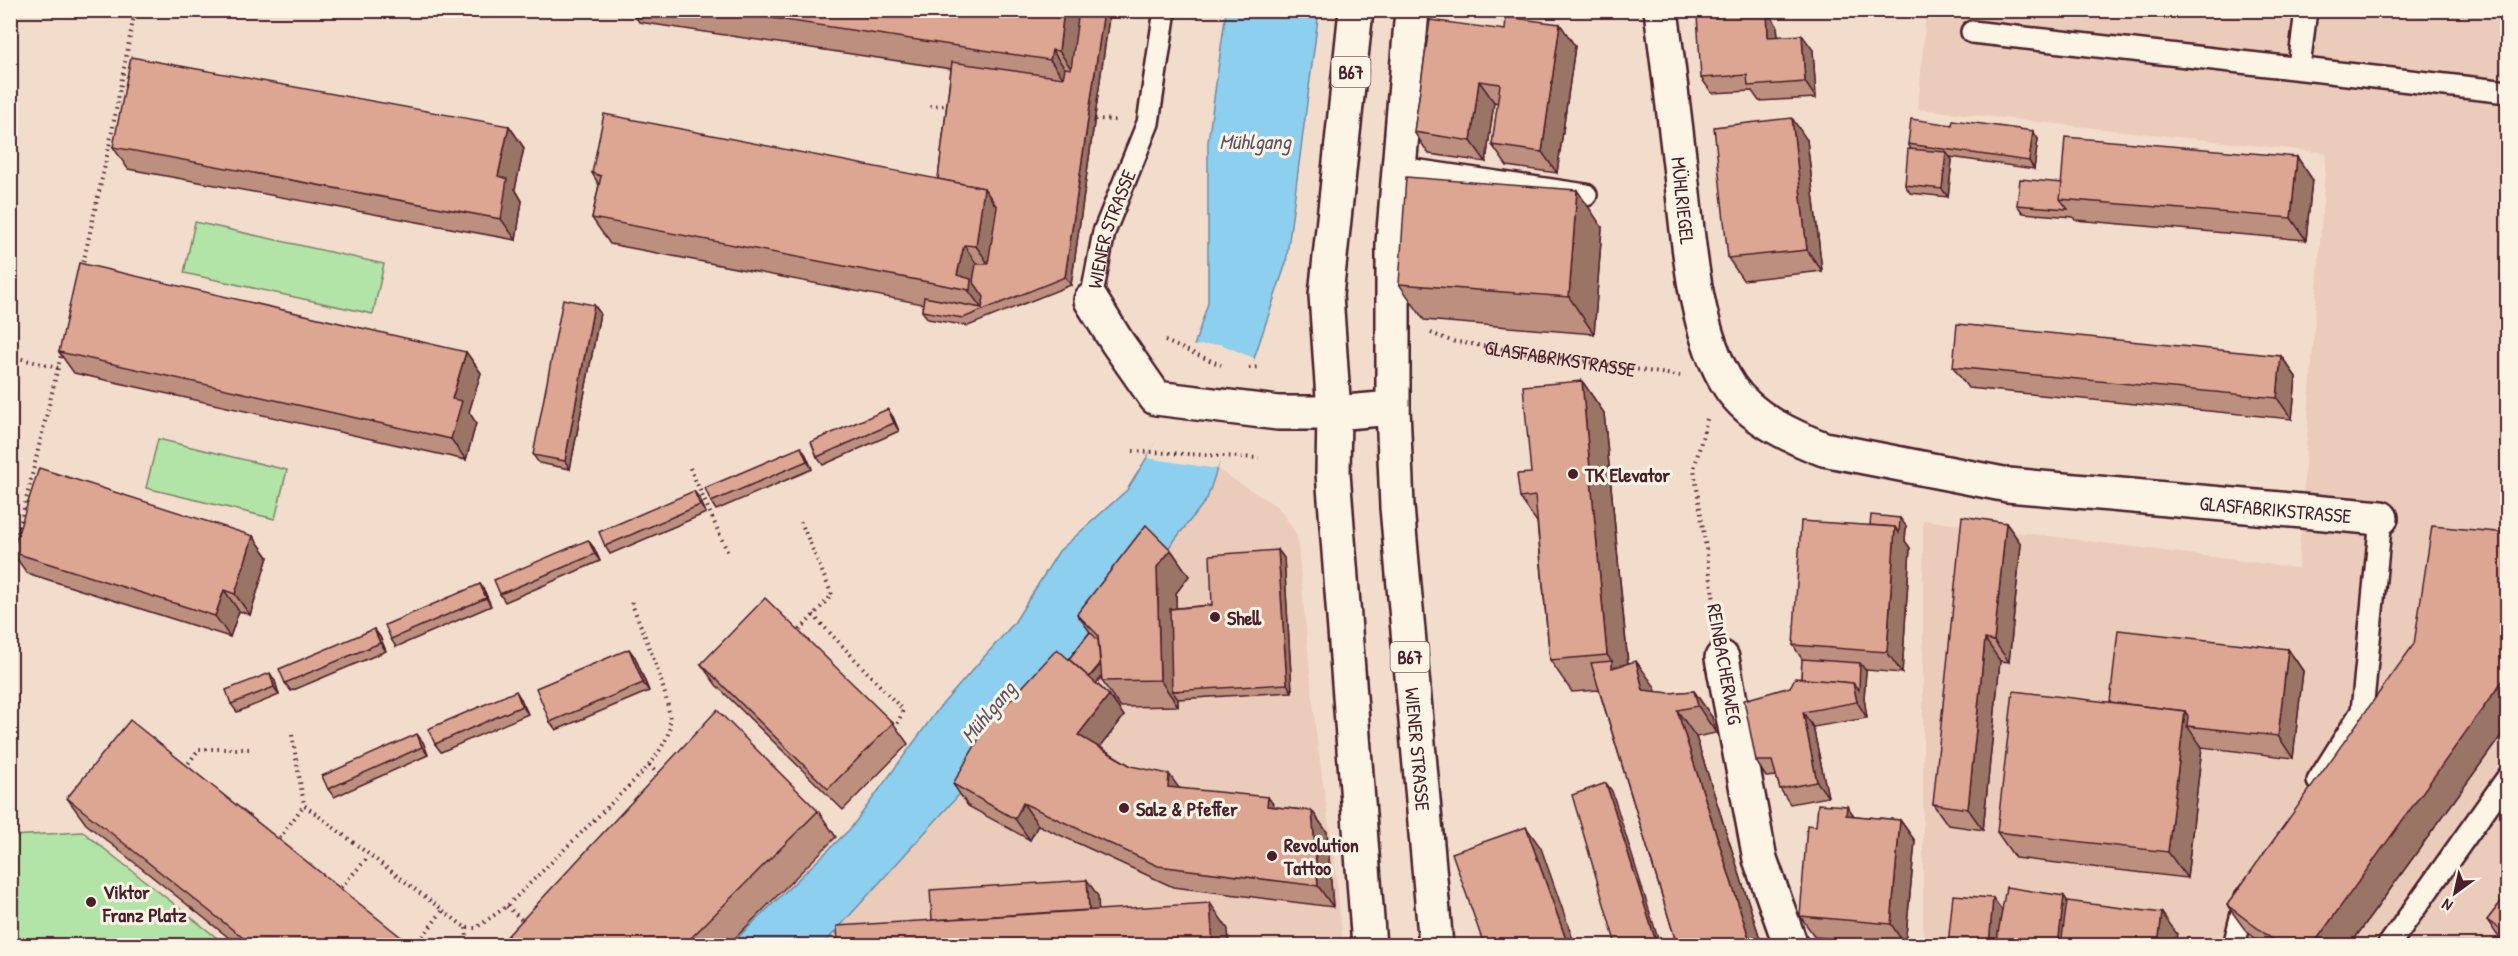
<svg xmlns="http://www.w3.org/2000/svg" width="2518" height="956" font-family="'Patrick Hand',sans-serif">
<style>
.built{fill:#ebccbb}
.green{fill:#b1e4a6;stroke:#7e8268;stroke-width:1.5}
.water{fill:#8ccfee;stroke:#7289a0;stroke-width:1.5}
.pier{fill:#f2ddcc}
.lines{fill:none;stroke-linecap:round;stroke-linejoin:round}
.lane-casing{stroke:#4a1f2b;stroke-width:26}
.street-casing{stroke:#4a1f2b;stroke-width:38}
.primary-casing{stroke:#4a1f2b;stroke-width:38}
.path{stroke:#4a1f2b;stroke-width:4;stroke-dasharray:1.5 4.5;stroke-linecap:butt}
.lane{stroke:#fcf5e5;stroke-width:21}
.street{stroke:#fcf5e5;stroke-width:33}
.primary{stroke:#fcf5e5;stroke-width:33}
.wall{fill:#bd8f7e;stroke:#4a1f2b;stroke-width:1.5}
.shaded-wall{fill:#9a7466;stroke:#4a1f2b;stroke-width:1.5}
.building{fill:#dca692;stroke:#4a1f2b;stroke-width:1.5}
.poi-dot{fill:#4a1f2b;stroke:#fcf5e5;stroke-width:2}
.labels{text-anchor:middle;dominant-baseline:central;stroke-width:6;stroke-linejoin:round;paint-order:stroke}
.shield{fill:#fcf5e5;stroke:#7f5f63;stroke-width:1.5}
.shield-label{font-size:18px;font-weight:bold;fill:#4a1f2b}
.street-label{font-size:20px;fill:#4a1f2b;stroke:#fcf5e5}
.poi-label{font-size:20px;font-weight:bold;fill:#4a1f2b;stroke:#fcf5e5;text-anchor:start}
.water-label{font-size:21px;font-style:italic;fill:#5e5466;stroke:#fcf5e5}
</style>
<rect width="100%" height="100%" fill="#f2ddcc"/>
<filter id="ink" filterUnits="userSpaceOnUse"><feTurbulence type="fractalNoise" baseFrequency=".0167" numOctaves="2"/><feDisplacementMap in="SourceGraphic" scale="12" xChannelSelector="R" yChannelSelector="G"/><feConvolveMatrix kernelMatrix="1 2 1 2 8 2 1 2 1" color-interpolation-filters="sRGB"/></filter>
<g filter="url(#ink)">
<g class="built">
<path d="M1926,11H2507V945H1923V520L2298,568L2326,153L1918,109Z"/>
<path d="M1217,469L1278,507L1297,535L1316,733L1337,881L1343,945L823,946L1072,670L1207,499Z"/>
</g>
<g class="green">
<path d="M195,222L384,264L373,314L184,273Z"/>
<path d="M158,439L287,470L275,519L146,488Z"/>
<path d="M83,832L226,945H11V836Z"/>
</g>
<path class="water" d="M1226,11H1319L1286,263L1207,499L1072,670L823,945L729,946L851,828L939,708L1014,623L1059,551L1127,490L1170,420L1208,303V142Z"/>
<path class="pier" d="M1220,344L1254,358L1253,371L1230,440L1217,469L1147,458L1167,419L1191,346Z"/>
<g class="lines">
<g class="lane-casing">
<g id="lane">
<path d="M1972,32L2508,92"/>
<path d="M2299,67L2306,10"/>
<path d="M1400,168L1586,195"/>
<path id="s2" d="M1091,300L1104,232L1148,123L1165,10"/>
<path d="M2318,781L2362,711L2381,518"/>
<path d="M2234,946L2246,897"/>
<path d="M2388,946L2508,777"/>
</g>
</g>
<g class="street-casing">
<g id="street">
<path id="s3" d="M1661,10C1668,65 1675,120 1681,174C1688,238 1694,333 1730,387C1751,418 1790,436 1824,449L2008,485L2381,518"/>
<path d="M1091,300L1117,342L1156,398L1278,413H1334L1393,408"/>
<path d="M1722,658L1760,859L1791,946"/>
</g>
</g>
<g class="primary-casing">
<g id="primary">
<path d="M1356,10L1326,295L1334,413L1333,473L1369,946"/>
<path id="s4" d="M1412,10L1393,243V408L1397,507L1436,946"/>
</g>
</g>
<g class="path">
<path d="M930,106L949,105"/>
<path d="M1095,119L1115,120"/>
<path d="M82,268L109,147L135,10"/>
<path id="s1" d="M1431,333L1451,341L1680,376"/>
<path d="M1165,341L1221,365"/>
<path d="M10,356L58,368"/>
<path d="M1249,368L1259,367"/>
<path d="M1707,419L1694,469L1717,621"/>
<path d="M1133,451L1259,458"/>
<path d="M690,468L728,553"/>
<path d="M18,533L62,351"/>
<path d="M10,566L15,550"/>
<path d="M813,615L903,710L895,730"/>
<path d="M800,630L832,595L801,522"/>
<path d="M292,735L304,805L466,928H476L507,906L645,770C655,758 664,746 669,731C676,706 640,625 630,599"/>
<path d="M649,765L661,777"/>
<path d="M185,768L199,749H253"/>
<path d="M276,843L304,805"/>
<path d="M337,892L369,856"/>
<path d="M507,906L526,924"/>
<path d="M466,928L468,946"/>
<path d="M416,946L442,911"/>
</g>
<use href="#lane" class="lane"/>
<use href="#street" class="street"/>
<use href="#primary" class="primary"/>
</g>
<g class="wall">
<path d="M631,10H1110L1071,285L968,326L928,319L922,311L923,304L610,244L592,218L599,185L592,173L938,179L951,69L639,22Z"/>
<path d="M1767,10L1777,26L1778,36L1813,50L1816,98L1759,101L1752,91L1712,93L1701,78Z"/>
<path d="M2457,10H2508V17Z"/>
<path d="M1430,20L1575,46L1557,173L1507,166L1492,145L1498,103L1494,102L1486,162L1429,154L1414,132Z"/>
<path d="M509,126L524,148L515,189L522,201L516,240L128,169L113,147Z"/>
<path d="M2038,139L2034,169L1950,157L1952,160L1948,197L1910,193L1905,185L1911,149L1908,144Z"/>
<path d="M1807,140L1822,271L1743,280L1728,258Z"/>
<path d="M2297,157L2312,179L2306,240L2075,220L2073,217L2023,213L2017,205L2062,183Z"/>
<path d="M1602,227L1594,334L1424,320L1399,284Z"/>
<path d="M594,305L600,313L570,469L539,463L533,455Z"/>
<path d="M59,352H466L481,373L469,412L476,423L466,460L74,373Z"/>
<path d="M2281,356L2296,377L2292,419L1968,388L1953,367Z"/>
<path d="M1582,381L1604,413L1628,663L1655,687L1656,692L1670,693L1694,691L1712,717L1716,733L1696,737L1762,945H1677L1599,690L1572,692L1550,660L1537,522L1520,498L1531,473Z"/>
<path d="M893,417L899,431L823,465L817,457Z"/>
<path d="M806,455L812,469L716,510L711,502Z"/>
<path d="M700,499L706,513L610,554L605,546Z"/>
<path d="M2006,523L2021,544L2009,662L2000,661L1983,830L1948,825L1933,804Z"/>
<path d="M1870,525L1906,526L1905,541L1910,548L1902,673L1866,670L1864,698L1867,718L1813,727L1828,797L1790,804L1780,789L1776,776L1766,777L1756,761L1790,687L1801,679L1802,659L1793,645Z"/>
<path d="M2508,533V726L2350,945H2264L2246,931L2227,905Z"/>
<path d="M253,536L268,557L250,615L239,611L230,637L27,573L12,552Z"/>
<path d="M594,548L600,561L505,602L500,594Z"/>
<path d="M1171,550L1189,576L1176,593V608L1212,605L1278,550L1284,558L1292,692L1178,699V706L1120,707L1102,681L1101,677L1096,683L1109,695L1124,716L1100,747L1131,766L1179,788L1275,807L1312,811L1327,832L1333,907L1173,887L1038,825L1030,840L968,806L953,784L1069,659L1090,632L1077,614Z"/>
<path d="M480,584L485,592L491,606L396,647L391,639Z"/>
<path d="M374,629L380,637L386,651L291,691L285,683Z"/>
<path d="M2288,649L2303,671L2293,758L2202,747L2187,878L2015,858L1997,832L2110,702Z"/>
<path d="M635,657L649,691L556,730L550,722Z"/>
<path d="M701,664L893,723L908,744L843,810L716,685Z"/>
<path d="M275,681L279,695L237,712L231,704Z"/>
<path d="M521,699L528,714L441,752L435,744Z"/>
<path d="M423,742L428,755L334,797L328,789Z"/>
<path d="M67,798L411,945H238L86,824Z"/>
<path d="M1847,806L1854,816L1900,820L1915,841L1905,945L1815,937L1800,916L1816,826Z"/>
<path d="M818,811L836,837L728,945H499Z"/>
<path d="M2508,893V945L2502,942L2487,920Z"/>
</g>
<g class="shaded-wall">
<path d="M1064,10H1086L1077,77L1059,51Z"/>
<path d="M1104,10H1110L1071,285L1065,277Z"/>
<path d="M1767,10L1777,26L1779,52L1768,37Z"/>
<path d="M1560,24L1575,46L1557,173L1542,152Z"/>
<path d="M1802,35L1813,50L1816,98L1805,82Z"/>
<path d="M1052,50L1070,76L1069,86L1050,60Z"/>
<path d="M1479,81L1494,102L1486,162L1471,141Z"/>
<path d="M1792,118L1807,140L1822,271L1807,250Z"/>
<path d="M509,126L524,148L515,189L522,201L516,240L501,219L498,176Z"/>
<path d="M2033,131L2038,139L2034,169L2029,161Z"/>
<path d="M1946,152L1952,160L1948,197L1942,189Z"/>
<path d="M2297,157L2312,179L2306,240L2291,218Z"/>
<path d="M984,188L1002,215L994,272L976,246Z"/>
<path d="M1577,190L1602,227L1594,334L1569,297Z"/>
<path d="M964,245L982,272L990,305L983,310L957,275Z"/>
<path d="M594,305L600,313L570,469L565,461Z"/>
<path d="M466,352L481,373L469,412L476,423L466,460L451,439L452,399Z"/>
<path d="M2281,356L2296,377L2292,419L2277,398Z"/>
<path d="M1582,381L1604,413L1630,687L1612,668V661L1607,655Z"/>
<path d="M888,409L893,417L899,431L894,423Z"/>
<path d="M801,447L806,455L812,469L807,461Z"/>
<path d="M694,491L700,499L706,513L700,505Z"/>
<path d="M1900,518L1906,526L1905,541L1910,548L1902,673L1887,652L1895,527Z"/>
<path d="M2006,523L2021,544L2009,662L1994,641Z"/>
<path d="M253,536L268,557L250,615L235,594Z"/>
<path d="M588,540L594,548L600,561L595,554Z"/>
<path d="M1171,550L1189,576L1176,593L1178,691H1172L1178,699V706L1160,680L1157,567Z"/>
<path d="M1278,550L1284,558L1292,692L1287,684Z"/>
<path d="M480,584L485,592L491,606L486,598Z"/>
<path d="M224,590L239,611L230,637L215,616Z"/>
<path d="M374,629L380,637L386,651L380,643Z"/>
<path d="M1985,639L2000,661L1983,830L1968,809Z"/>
<path d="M629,649L635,657L649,691L643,683Z"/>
<path d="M2288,649L2303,671L2293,758L2278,736Z"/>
<path d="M1111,653L1116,661L1092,688L1087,680Z"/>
<path d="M1636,661L1655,687L1661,717L1643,690Z"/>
<path d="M1860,663L1866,671L1864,698L1867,718L1857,702L1853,683Z"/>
<path d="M2508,665V726L2350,945H2313Z"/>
<path d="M270,673L275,681L279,695L274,687Z"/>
<path d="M516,691L521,699L528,714L522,706Z"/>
<path d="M1694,691L1712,717L1716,733L1698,706Z"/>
<path d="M1109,695L1124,716L1093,756L1078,735Z"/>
<path d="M1677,710L1696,737L1762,945H1754L1749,938Z"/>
<path d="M2185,711L2196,727L2187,726L2202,747L2187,878L2168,852Z"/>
<path d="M1803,712L1813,727L1828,797L1817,782Z"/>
<path d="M417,734L423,742L428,755L422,747Z"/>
<path d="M1169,774L1184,795L1168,787Z"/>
<path d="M1606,783L1612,791L1660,945H1657Z"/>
<path d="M1268,797L1283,818L1267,806Z"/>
<path d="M1023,803L1038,825L1030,840L1015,819Z"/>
<path d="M1847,806L1862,827L1846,815Z"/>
<path d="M1312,811L1327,832L1333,907L1318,886Z"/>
<path d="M1900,820L1915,841L1905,945L1891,924Z"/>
<path d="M1526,827L1541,848L1575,945H1568Z"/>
<path d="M1087,880L1098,896L1100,937L1090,922Z"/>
<path d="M2064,896L2082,922L2079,945H2058Z"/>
<path d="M1993,898L2004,913L2001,945H1989Z"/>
<path d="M1210,903L1228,929L1229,945H1213Z"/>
<path d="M2162,913L2177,934L2175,945H2158Z"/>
</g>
<g class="building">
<path d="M719,10H1064L1059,51L1052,50L1050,60Z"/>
<path d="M1079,10H1104L1065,277L963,318L922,311L924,297L982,308L984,297L973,281L976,264H988L997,207L984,188L938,179L952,62L1063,78L1065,68L1071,69Z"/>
<path d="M1767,10L1768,37L1802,35L1805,82L1748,86L1747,75L1701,78L1697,15Z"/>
<path d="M1506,17L1560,24L1542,152L1492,145L1500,84L1479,81L1471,141L1414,132L1430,20L1505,30Z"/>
<path d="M131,57L509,126L498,176L507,179L501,219L113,147Z"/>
<path d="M604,114L984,188L976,246L964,245L957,275L971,279L970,290L592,218L601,176L592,173Z"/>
<path d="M1792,118L1807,250L1728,258L1714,127Z"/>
<path d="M1911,119L1952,125L1953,120L2033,131L2029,161L1908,144Z"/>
<path d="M2065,137L2297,157L2291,218L2060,199Z"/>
<path d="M1908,149L1946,152L1942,189L1905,185Z"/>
<path d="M1406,177L1577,190L1569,297L1399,284Z"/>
<path d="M2020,179L2062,183L2060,199L2068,209L2017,205Z"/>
<path d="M79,263L466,352L452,399L462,401L451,439L59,352Z"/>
<path d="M563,299L594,305L565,461L533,455Z"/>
<path d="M1957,324L2281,356L2277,398L1953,367Z"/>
<path d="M1582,381L1607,655L1550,660L1535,496L1520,498L1517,474L1531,473L1523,386Z"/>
<path d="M888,409L894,423L817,457L811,442Z"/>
<path d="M801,447L807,461L711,502L705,488Z"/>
<path d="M39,468L253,536L235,594L224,590L215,616L12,552Z"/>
<path d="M694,491L700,505L605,546L599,532Z"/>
<path d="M1871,515L1900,518L1899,533L1895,527L1870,525Z"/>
<path d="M1962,516L2006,523L1994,641L1985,639L1968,809L1933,804Z"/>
<path d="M1801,521L1895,527L1887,652L1793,645Z"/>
<path d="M1146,525L1171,550L1157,567L1160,680L1102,681L1098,635L1077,614Z"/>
<path d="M2432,526L2508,533V665L2506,676L2313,945H2280L2227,905L2414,644Z"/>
<path d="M588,540L595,554L500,594L494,580Z"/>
<path d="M1278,550L1287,684L1172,691L1170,609L1212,605L1210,555Z"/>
<path d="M480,584L486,598L391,639L385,625Z"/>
<path d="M765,598L893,723L828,789L701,664Z"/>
<path d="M374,629L380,643L285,683L279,669Z"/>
<path d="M2118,630L2288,649L2278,736L2187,726L2188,716L2185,711L2110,702Z"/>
<path d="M1090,632L1098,640L1100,664L1089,677L1069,659Z"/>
<path d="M629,649L643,683L550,722L536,688Z"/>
<path d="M1057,649L1109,695L1078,735L1131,766L1169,774L1168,787L1268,797L1267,806L1312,811L1318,886L1158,866L1023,803L1015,819L953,784L985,728Z"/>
<path d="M1802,659L1860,663L1859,690L1853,683L1801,679Z"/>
<path d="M1612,661V668L1636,661L1643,690L1670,693L1694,691L1698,706L1677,710L1749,938L1743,940L1745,945H1677L1591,663Z"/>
<path d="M270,673L274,687L231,704L226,690Z"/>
<path d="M1795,678L1853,683L1857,702L1803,712L1817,782L1780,789L1772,761H1756L1744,700L1790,687Z"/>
<path d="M516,691L522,706L435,744L428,729Z"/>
<path d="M2013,691L2185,711L2168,852L1997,832Z"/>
<path d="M717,710L818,811L684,945H499Z"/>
<path d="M130,720L411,945H252L67,798Z"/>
<path d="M417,734L422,747L328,789L322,776Z"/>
<path d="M1606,783L1657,945H1616L1572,795Z"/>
<path d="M1818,804L1847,806L1846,815L1900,820L1891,924L1800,916L1807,825L1816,826Z"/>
<path d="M1526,827L1568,945H1484L1452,853Z"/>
<path d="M1087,880L1089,910L932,920L930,890Z"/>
<path d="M2006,887L2064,896L2058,945H1996Z"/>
<path d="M2508,893V935L2487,920Z"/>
<path d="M1953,895L1993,898L1989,945H1948Z"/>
<path d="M2067,901L2162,913L2158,945H2061Z"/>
<path d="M1210,903L1213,945H838L837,926Z"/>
</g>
</g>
<g class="poi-dot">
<circle cx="1573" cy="474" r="6"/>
<circle cx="1215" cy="617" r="6"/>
<circle cx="1124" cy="808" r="6"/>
<circle cx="1272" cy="856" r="6"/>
<circle cx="91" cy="902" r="6"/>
</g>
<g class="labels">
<g class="shield">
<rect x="1331.5" y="57" width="39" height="30" rx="4.5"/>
<rect x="1390.5" y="642" width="39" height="30" rx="4.5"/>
</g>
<g class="shield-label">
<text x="1351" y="72">B67</text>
<text x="1410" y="657">B67</text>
</g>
<g class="street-label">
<text stroke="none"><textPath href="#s3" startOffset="192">MÜHLRIEGEL</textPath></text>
<text stroke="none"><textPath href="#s2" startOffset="74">WIENER STRASSE</textPath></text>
<text stroke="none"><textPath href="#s1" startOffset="132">GLASFABRIKSTRASSE</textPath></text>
<text stroke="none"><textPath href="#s3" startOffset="956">GLASFABRIKSTRASSE</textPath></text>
<text transform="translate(1725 664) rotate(80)">REINBACHERWEG</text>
<text stroke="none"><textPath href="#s4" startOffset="741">WIENER STRASSE</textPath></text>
</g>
<g class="poi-label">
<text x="1585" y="474">TK Elevator</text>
<text x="1227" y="617">Shell</text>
<text x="1136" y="808">Salz &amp; Pfeffer</text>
<text x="1284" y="844">Revolution<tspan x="1284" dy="23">Tattoo</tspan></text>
<text x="103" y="891">Viktor<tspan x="103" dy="23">Franz Platz</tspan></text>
</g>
<g class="water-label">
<text x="1255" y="141">Mühlgang</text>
<text transform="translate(988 712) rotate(-50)">Mühlgang</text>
</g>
</g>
<rect width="2518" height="956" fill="none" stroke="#fcf5e5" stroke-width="36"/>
<rect x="18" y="18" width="2482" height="920" fill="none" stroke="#4a1f2b" stroke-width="2" filter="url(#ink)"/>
<g transform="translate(2455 893) rotate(213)" stroke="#fcf5e5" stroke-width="4.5" paint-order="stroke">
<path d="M0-4.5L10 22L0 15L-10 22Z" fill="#4a1f2b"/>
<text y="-9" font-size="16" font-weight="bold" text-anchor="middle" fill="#4a1f2b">N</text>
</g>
</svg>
